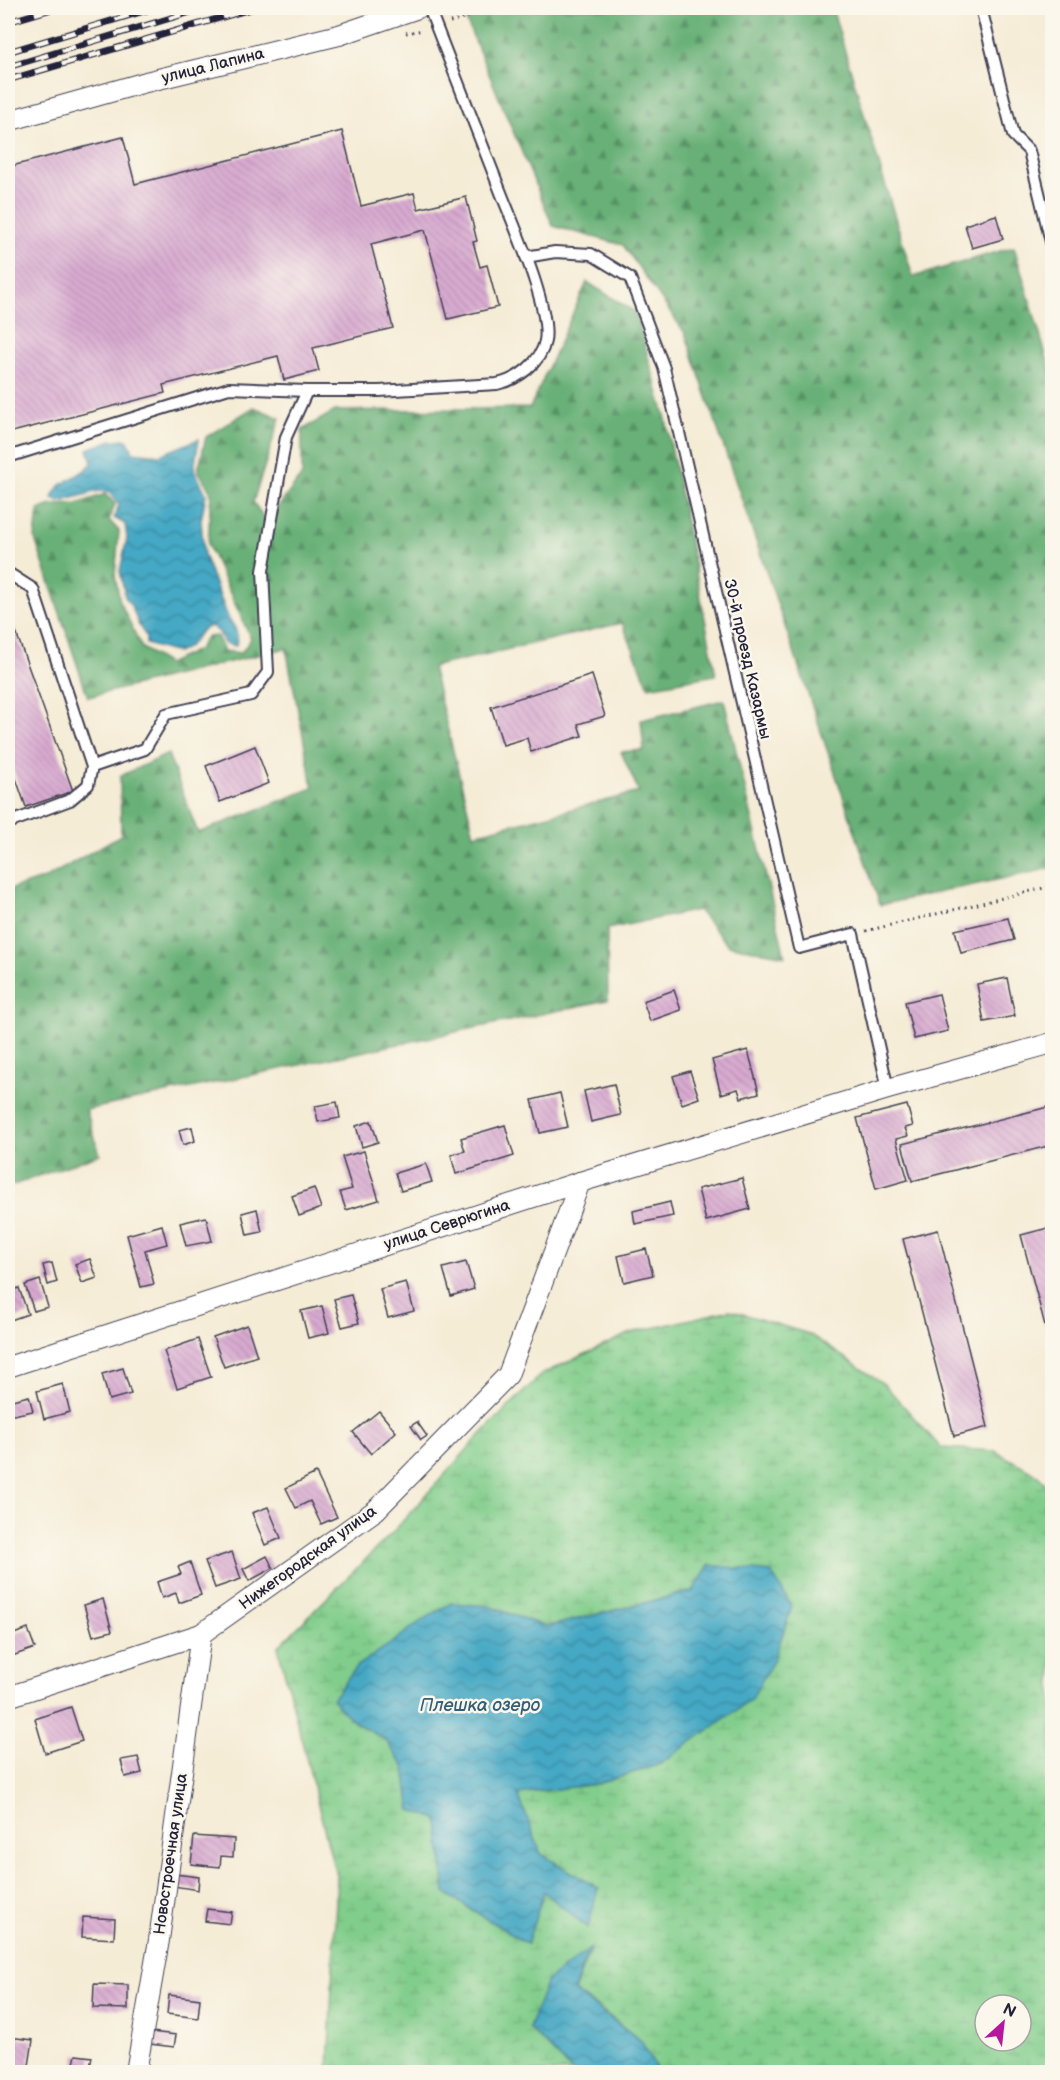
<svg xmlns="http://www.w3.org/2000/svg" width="1060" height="2080" font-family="'Balsamiq Sans',sans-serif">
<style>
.forest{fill:url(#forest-firs);stroke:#456959;stroke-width:1.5}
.wetland{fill:url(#wetland-marsh);stroke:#527863;stroke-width:1.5;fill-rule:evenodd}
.water{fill:url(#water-waves);stroke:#336580;stroke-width:1.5}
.building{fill:url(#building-back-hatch)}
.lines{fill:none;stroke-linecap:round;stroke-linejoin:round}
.service-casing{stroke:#424052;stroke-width:14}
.minor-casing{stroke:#424052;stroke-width:22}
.path{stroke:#424052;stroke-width:3;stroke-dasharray:1.5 4.5;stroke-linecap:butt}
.service{stroke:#fff;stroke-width:10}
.minor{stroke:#fff;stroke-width:20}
.rail-casing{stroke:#22223b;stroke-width:7}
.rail{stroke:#fbf7ec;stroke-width:4.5;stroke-dasharray:14;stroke-linecap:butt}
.labels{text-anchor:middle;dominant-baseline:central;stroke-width:5;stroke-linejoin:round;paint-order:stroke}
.street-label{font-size:16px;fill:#22223b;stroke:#fbf7ec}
.water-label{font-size:18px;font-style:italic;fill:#315e79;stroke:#fbf7ec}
</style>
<defs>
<pattern id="forest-firs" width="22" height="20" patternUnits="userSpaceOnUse" patternTransform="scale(1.5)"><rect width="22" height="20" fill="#68b077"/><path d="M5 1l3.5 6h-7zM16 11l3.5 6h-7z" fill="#558f63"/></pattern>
<pattern id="wetland-marsh" width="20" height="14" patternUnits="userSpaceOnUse" patternTransform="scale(1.5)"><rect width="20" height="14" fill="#81cd8b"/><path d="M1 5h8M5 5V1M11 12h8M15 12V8" fill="none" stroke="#6fb079"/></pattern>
<pattern id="water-waves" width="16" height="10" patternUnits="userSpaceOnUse" patternTransform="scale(1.5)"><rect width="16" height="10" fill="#44a8c4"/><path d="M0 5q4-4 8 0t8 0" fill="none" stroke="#3888a0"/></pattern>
<pattern id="building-back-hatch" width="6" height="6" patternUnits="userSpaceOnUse" patternTransform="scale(1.5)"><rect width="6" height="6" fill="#d8aad0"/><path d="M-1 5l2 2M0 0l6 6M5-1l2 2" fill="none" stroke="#b992b4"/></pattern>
</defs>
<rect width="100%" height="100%" fill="#fbf7ec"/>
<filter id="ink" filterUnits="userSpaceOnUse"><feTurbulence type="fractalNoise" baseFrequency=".0167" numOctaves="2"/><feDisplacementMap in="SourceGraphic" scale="12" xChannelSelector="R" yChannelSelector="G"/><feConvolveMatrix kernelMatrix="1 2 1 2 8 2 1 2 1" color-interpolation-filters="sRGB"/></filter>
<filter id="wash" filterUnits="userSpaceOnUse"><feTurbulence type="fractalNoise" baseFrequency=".008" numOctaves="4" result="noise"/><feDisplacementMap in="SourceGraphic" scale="24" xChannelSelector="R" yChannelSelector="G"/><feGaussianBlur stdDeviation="1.35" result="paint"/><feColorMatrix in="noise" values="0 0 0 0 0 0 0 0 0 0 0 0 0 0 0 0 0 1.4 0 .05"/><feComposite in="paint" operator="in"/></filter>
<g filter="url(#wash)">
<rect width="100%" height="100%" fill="#f5ecd6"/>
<g class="forest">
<path d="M461,8H832L913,277L1014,247L1052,375V868L880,905L685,333L623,245L553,226Z"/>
<path d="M587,282L635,312L665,415L716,675L649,687L622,623L432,667L474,834L639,792L621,752L644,750L641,720L724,700L785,956L728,945L698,910L607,929L608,1000L86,1110L100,1154L8,1187V890L48,877L121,835L120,776L168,754L198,833L313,788L286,648L88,697L35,539L38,510L52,505L77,504L105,494L115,504L109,520L119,531L115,575L120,602L142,648L168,664L199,649L206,637L217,636L224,651L241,653L251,639L208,545L211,493L198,470L206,437L254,407L280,418L253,502L267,522L302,475V430L335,411L530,408Z"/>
</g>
<path class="wetland" d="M730,1310L809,1334L884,1384L941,1448L995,1451L1035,1473L1052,1490V2072H658L641,2041L603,2011L574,1991L590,1949L530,2028L571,2070L572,2072H328L337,1879L278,1647L392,1533L484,1431L542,1374L631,1333ZM693,1591L708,1730L660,1764L597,1784L517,1793L541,1854L598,1888L544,1892L445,1893L438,1819L411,1810L405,1768L386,1740L354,1722L392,1643L418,1623L488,1606L546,1627ZM985,2005H1021V2041H985Z"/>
<g class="water">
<path d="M124,439L128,441L133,452L160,455L199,439L194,469L206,494L201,520L204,555L229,620C237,628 238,635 236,646L224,643L219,632L211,626C202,628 199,633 195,640C191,645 183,650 177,653L146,644V636L139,626L132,607L125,597L120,571L127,538L125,524L114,518L119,505L110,492L98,491L59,502L52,498C59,478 79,480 92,463L88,449L112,440Z"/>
<path d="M709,1565L771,1572L792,1607L774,1659L751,1700L660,1764L597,1784L518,1794L541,1854L598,1888L588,1928L544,1892L527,1944L445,1893L438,1819L411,1810L405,1768L386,1740L354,1722L332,1699L358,1665L392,1643L418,1623L451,1603L488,1606L546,1627L693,1591Z"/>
<path d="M591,1948L583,1963L574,1991L641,2041L658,2072H572L571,2070L529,2028L547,1981Z"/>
</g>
<g id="blocks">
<g class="building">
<path d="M342,131L361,206L414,193L418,209L466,197L477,241L473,242L480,267L487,265L498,307L448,319L425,230L371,244L393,328L313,348L319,371L284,380L278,356L163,385L165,393L8,433V167L123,137L135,184Z"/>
<path d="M996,215L1003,239L972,248L965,225Z"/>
<path d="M8,610L73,791L26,807L8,756Z"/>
<path d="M592,675L605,716L578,724L582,736L531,752L527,738L503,745L491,707Z"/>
<path d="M255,746L269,783L220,802L206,766Z"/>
<path d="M1008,918L1014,940L961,953L955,930Z"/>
<path d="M1007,978L1015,1016L984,1022L977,984Z"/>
<path d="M674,990L681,1010L650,1021L643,1001Z"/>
<path d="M939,994L948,1031L914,1039L905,1002Z"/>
<path d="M748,1050L759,1093L741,1098L738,1089L721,1094L712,1060Z"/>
<path d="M690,1071L699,1098L682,1104L673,1076Z"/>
<path d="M614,1084L621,1115L591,1122L584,1091Z"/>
<path d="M560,1093L568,1127L540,1133L532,1100Z"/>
<path d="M337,1102L340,1118L318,1122L315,1106Z"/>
<path d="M907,1105L913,1126L905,1128L908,1136L896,1139L908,1180L876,1189L857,1118Z"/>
<path d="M1052,1106V1145L912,1181L902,1144Z"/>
<path d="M371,1121L378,1142L362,1147L356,1126Z"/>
<path d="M505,1125L514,1156L456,1174L451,1155L465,1151L461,1138Z"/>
<path d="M192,1127L195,1141L183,1145L179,1130Z"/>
<path d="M364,1151L379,1200L346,1210L340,1192L352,1189L342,1157Z"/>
<path d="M426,1164L432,1182L401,1191L395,1173Z"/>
<path d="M742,1178L750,1209L706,1221L698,1189Z"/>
<path d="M314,1188L321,1208L299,1216L292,1196Z"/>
<path d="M670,1202L673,1216L635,1224L633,1211Z"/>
<path d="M257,1209L262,1232L247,1235L242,1213Z"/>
<path d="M206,1217L212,1241L186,1246L180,1223Z"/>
<path d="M162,1225L167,1244L145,1250L154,1284L141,1287L127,1235Z"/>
<path d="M1052,1227V1352L1021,1235Z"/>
<path d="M938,1230L988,1427L954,1436L903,1239Z"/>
<path d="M646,1249L653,1275L624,1282L618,1256Z"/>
<path d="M90,1259L97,1278L82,1283L75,1264Z"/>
<path d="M466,1262L474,1289L451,1296L443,1268Z"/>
<path d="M52,1263L57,1282L48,1285L43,1265Z"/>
<path d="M40,1280L48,1307L34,1311L25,1285Z"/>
<path d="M406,1282L414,1311L388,1318L380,1289Z"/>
<path d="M19,1288L28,1314L8,1321V1292Z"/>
<path d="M351,1295L359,1323L342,1327L334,1299Z"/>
<path d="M322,1306L329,1333L308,1338L301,1311Z"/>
<path d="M247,1325L257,1356L224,1367L213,1337Z"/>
<path d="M198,1339L211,1377L177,1388L164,1351Z"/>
<path d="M123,1368L131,1394L109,1400L102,1374Z"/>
<path d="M63,1384L70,1412L44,1419L37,1391Z"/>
<path d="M29,1396L33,1411L8,1416V1401Z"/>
<path d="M379,1411L396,1432L371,1454L353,1432Z"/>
<path d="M417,1422L427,1436L421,1440L411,1426Z"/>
<path d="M316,1473L337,1517L321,1524L310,1501L296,1508L286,1488Z"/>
<path d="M268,1507L281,1538L265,1545L252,1513Z"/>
<path d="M232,1552L241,1579L215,1588L205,1561Z"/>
<path d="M267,1556L273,1568L249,1581L243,1569Z"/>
<path d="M190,1562L201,1595L179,1603L176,1593L162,1598L157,1582L181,1574L178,1567Z"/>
<path d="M103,1599L112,1631L93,1636L84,1605Z"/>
<path d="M28,1629L35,1648L12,1656L8,1636Z"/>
<path d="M71,1707L82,1741L45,1753L35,1719Z"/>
<path d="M138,1757L142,1773L125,1777L121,1760Z"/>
<path d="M194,1836L234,1839L233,1857L221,1856L220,1867L191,1864Z"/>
<path d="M175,1874L199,1877L198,1890L173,1886Z"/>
<path d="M207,1909L232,1912L230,1924L205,1921Z"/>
<path d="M83,1917L115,1919L114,1939L82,1937Z"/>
<path d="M94,1984L128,1985V2009L93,2008Z"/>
<path d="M169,1995L200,1999L198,2018L167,2014Z"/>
<path d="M151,2032L176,2035L174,2047L150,2044Z"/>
<path d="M8,2037L33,2040L28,2072H8Z"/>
<path d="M76,2055L92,2057L89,2072H72Z"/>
</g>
</g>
</g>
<g filter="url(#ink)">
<use href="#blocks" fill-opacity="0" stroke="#424052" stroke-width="1.5"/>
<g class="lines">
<g class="service-casing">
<g id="service">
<path d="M981,8L1013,135L1029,151L1052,246"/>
<path d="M526,257L555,252L591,254L630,278L664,368L799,948L853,934L888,1089"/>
<path d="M8,457L229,388L307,391H379L497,384C517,380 541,363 545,341C551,308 513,224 500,190C476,129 452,68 429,8"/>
<path d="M8,573L33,589L92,767L88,785L70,800L8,823"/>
<path d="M92,767L145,749L166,714L251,695L268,672L263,571L286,437L307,391"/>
</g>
</g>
<g class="minor-casing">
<g id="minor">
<path d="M8,121L146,82L339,35L418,8"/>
<path d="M8,1367L580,1182L888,1089L1052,1043"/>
<path d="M8,1697L201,1634L376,1510L508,1375L580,1182"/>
<path d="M136,2072L159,1940L201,1634"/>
</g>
</g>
<g class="path">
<path d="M450,22L497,8"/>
<path d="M406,33L423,30"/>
<path d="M866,931L1052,886"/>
</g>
<use href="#service" class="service"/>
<use href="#minor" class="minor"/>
<g class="rail-casing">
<g id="rail">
<path d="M8,22L55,8"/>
<path d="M8,52L154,8"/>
<path d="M8,67L204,8"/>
<path d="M8,80L254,8"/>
</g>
</g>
<use href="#rail" class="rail"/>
</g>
</g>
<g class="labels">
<g class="street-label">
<text transform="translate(213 66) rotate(-14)">улица Лапина</text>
<text transform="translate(747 659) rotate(77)">30-й проезд Казармы</text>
<text transform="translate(447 1225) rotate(-18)">улица Севрюгина</text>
<text transform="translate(308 1558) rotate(-36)">Нижегородская улица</text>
<text transform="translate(171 1854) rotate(-82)">Новостроечная улица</text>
</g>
<g class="water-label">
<text x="480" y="1705">Плешка озеро</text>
</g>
</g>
<rect width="1060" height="2080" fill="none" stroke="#fbf7ec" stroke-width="30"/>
<g transform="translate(1003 2023) rotate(27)"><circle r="28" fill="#fbf7ec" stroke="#a4a2a5" stroke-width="1.5"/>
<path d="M0-4.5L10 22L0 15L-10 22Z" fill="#b5179e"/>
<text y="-9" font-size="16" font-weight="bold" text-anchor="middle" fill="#22223b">N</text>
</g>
</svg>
